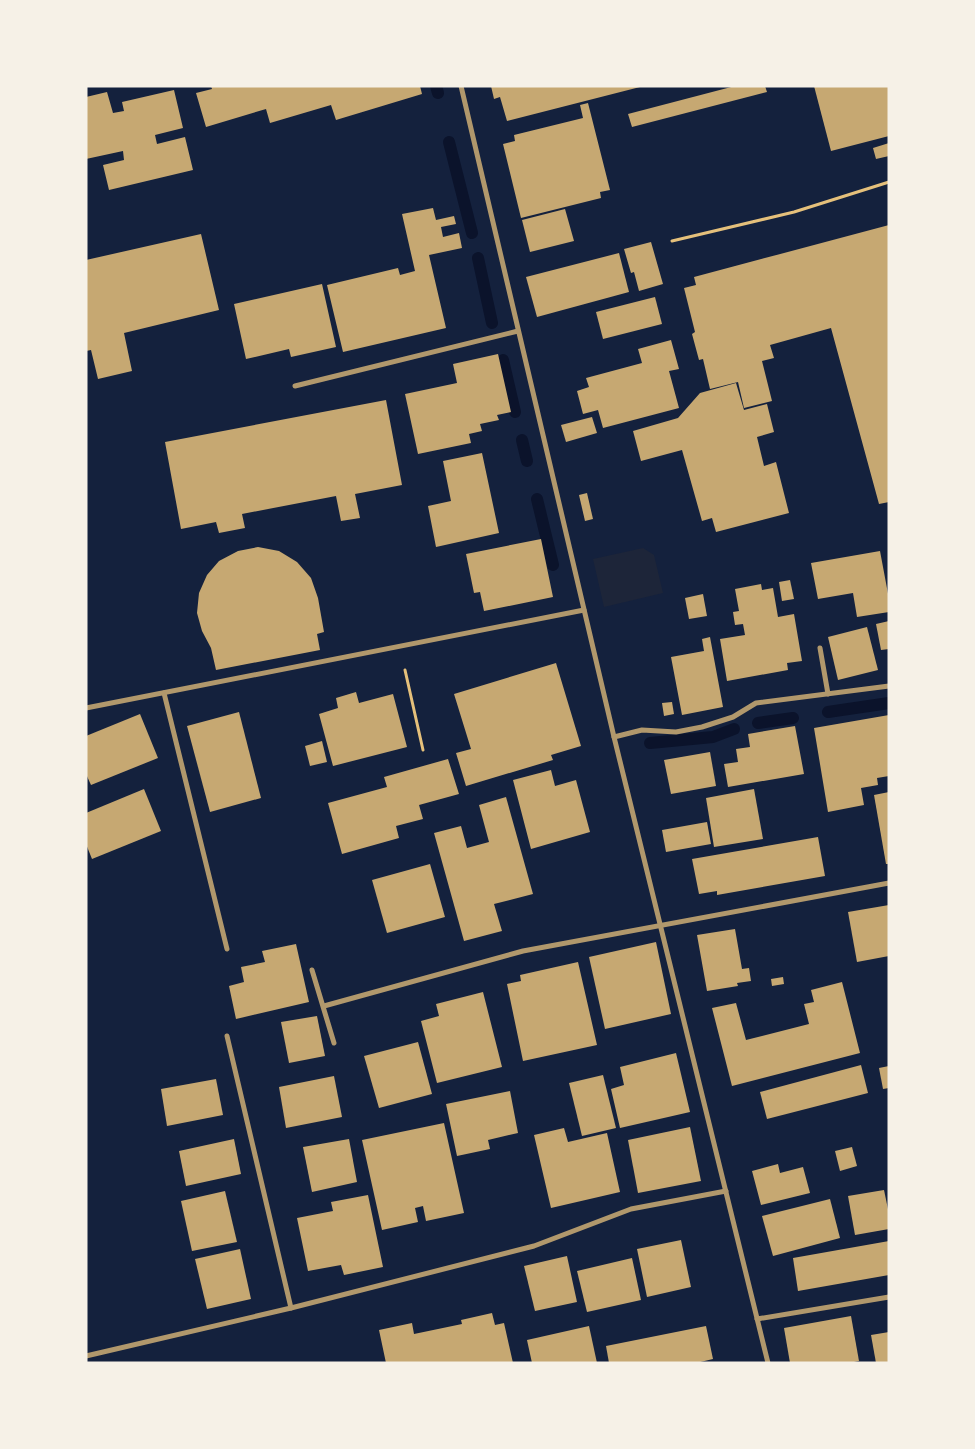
<svg xmlns="http://www.w3.org/2000/svg" width="975" height="1449" font-family="Helvetica,sans-serif">
<style>
.green{fill:#1d2539}
.lines{fill:none;stroke-linecap:round;stroke-linejoin:round}
.stream{stroke:#0b132b;stroke-width:12}
.building{fill:#c6a872}
.path{stroke:#e5c07b;stroke-width:3}
.minor{stroke:#b1986c;stroke-width:5}
</style>
<rect width="100%" height="100%" fill="#14213d"/>
<path class="green" d="M643,548L654,555L663,593L604,607L593,559Z"/>
<g class="lines">
<g class="stream">
<path d="M436,86L438,93"/>
<path d="M449,142L472,233"/>
<path d="M478,258L492,323"/>
<path d="M503,360L515,412"/>
<path d="M522,440L527,461"/>
<path d="M537,499L553,565"/>
<path d="M828,712L889,703"/>
<path d="M758,723L793,718"/>
<path d="M650,743L713,737L734,729"/>
</g>
</g>
<g class="building">
<path d="M211,86H420L422,94L336,120L331,105L270,123L266,109L206,127L196,93L212,89Z"/>
<path d="M491,86H640V87L507,121L500,97L494,99Z"/>
<path d="M735,86H765L767,92L632,127L628,114Z"/>
<path d="M814,86H889V136L831,151Z"/>
<path d="M174,90L183,128L155,135L157,144L185,137L193,170L109,190L103,165L124,160L123,151L86,159V97L107,92L113,113L124,111L122,102Z"/>
<path d="M588,103L610,190L600,192L601,198L521,218L503,144L515,141L514,135L583,118L580,105Z"/>
<path d="M889,143V156L876,159L873,148Z"/>
<path d="M433,208L436,220L454,216L456,224L441,227L443,237L459,233L462,248L429,255L446,328L343,352L327,285L398,268L400,275L415,271L402,214Z"/>
<path d="M565,209L574,241L530,252L522,220Z"/>
<path d="M889,225V502L879,504L831,328L770,345L774,358L762,361L772,401L744,408L738,382L710,389L703,359L699,360L692,334L695,332L684,288L696,285L694,277Z"/>
<path d="M201,234L219,310L124,333L132,371L98,379L91,350L86,351V260Z"/>
<path d="M651,242L663,284L639,291L634,272L631,273L624,249Z"/>
<path d="M619,253L629,292L537,317L526,277Z"/>
<path d="M322,284L336,347L291,357L289,349L246,359L234,304Z"/>
<path d="M655,297L662,324L603,339L596,312Z"/>
<path d="M671,340L679,369L669,371L679,408L603,428L598,410L583,414L577,391L589,387L586,378L642,363L638,349Z"/>
<path d="M498,354L511,412L497,415L499,420L480,424L482,431L469,434L471,443L418,454L405,394L457,383L453,364Z"/>
<path d="M736,383L744,410L767,404L774,432L757,437L764,466L776,462L789,513L716,532L712,518L702,521L682,450L641,461L633,431L678,418L700,393Z"/>
<path d="M386,400L402,485L355,494L360,518L341,521L336,496L242,514L245,528L219,533L216,522L181,529L165,442Z"/>
<path d="M592,417L597,433L566,442L561,425Z"/>
<path d="M482,453L499,533L436,547L428,506L451,501L443,461Z"/>
<path d="M587,493L593,519L585,521L579,495Z"/>
<path d="M541,539L553,597L484,611L480,592L474,593L466,554Z"/>
<path d="M258,547L279,551L297,562L311,578L318,598L324,632L317,634L320,650L216,670L211,648L202,631L197,613L199,593L207,575L219,561L238,551Z"/>
<path d="M880,551L889,599V612L857,617L853,593L818,599L811,563Z"/>
<path d="M790,580L794,599L782,601L779,582Z"/>
<path d="M761,584L762,590L773,588L778,617L794,614L802,661L787,663L788,670L727,681L720,639L745,635L743,624L735,625L733,612L739,611L735,589Z"/>
<path d="M703,594L707,616L689,619L685,598Z"/>
<path d="M889,621V649L881,650L876,624Z"/>
<path d="M867,627L878,670L838,680L828,637Z"/>
<path d="M710,637L723,707L682,715L671,657L704,651L702,639Z"/>
<path d="M556,663L581,746L551,755L553,760L466,786L456,753L471,749L454,694Z"/>
<path d="M356,692L359,703L393,694L407,747L333,766L319,714L338,708L336,698Z"/>
<path d="M672,702L674,714L664,716L662,703Z"/>
<path d="M239,712L261,798L210,812L187,726Z"/>
<path d="M140,714L158,758L91,785L86,774V736Z"/>
<path d="M889,715V776L877,778L878,785L861,788L864,805L828,812L814,728Z"/>
<path d="M795,726L804,774L728,787L724,764L738,762L736,749L750,747L748,734Z"/>
<path d="M322,741L327,762L310,766L305,746Z"/>
<path d="M710,752L716,786L671,794L664,760Z"/>
<path d="M448,759L459,794L419,805L423,819L396,826L399,838L342,854L328,803L387,787L384,777Z"/>
<path d="M551,770L555,786L576,780L590,832L531,849L513,780Z"/>
<path d="M144,789L161,831L92,859L86,844V813Z"/>
<path d="M754,789L763,839L714,847L706,798Z"/>
<path d="M889,792V864H886L874,795Z"/>
<path d="M506,797L533,894L494,904L502,931L464,941L434,833L461,826L467,848L489,842L479,805Z"/>
<path d="M707,822L711,844L666,852L662,830Z"/>
<path d="M818,837L825,876L717,895V891L699,894L692,859Z"/>
<path d="M430,864L445,917L387,933L372,880Z"/>
<path d="M889,905V956L857,962L848,912Z"/>
<path d="M735,929L742,969L749,968L751,981L737,983L738,986L707,991L697,935Z"/>
<path d="M656,942L671,1014L605,1029L589,957Z"/>
<path d="M296,944L309,1002L236,1019L229,986L244,982L241,967L265,962L262,951Z"/>
<path d="M578,962L597,1045L523,1061L507,984L521,981L520,975Z"/>
<path d="M783,977L784,984L772,986L771,979Z"/>
<path d="M842,982L860,1053L732,1086L712,1008L736,1003L746,1040L809,1024L804,1004L814,1002L811,990Z"/>
<path d="M483,992L502,1067L437,1083L421,1021L439,1016L436,1004Z"/>
<path d="M317,1016L325,1056L289,1063L281,1022Z"/>
<path d="M418,1042L432,1094L379,1108L364,1056Z"/>
<path d="M676,1053L690,1112L620,1128L611,1089L624,1085L620,1067Z"/>
<path d="M861,1065L868,1093L767,1119L760,1092Z"/>
<path d="M889,1066V1088L883,1089L879,1068Z"/>
<path d="M603,1075L616,1128L582,1136L569,1083Z"/>
<path d="M334,1076L342,1117L286,1128L279,1087Z"/>
<path d="M216,1079L223,1115L167,1126L161,1089Z"/>
<path d="M510,1091L518,1133L488,1140L490,1149L457,1156L446,1104Z"/>
<path d="M444,1123L464,1213L426,1221L423,1206L415,1208L418,1222L382,1230L362,1140Z"/>
<path d="M690,1127L701,1181L638,1193L628,1140Z"/>
<path d="M564,1128L568,1142L607,1133L620,1192L551,1208L534,1135Z"/>
<path d="M234,1139L241,1174L186,1186L179,1151Z"/>
<path d="M349,1139L357,1182L312,1192L303,1147Z"/>
<path d="M852,1147L857,1166L840,1171L835,1151Z"/>
<path d="M778,1164L780,1173L803,1167L810,1193L761,1205L752,1171Z"/>
<path d="M884,1190L889,1214V1229L855,1235L848,1196Z"/>
<path d="M225,1191L237,1242L192,1251L181,1201Z"/>
<path d="M368,1195L383,1267L344,1275L341,1265L308,1271L297,1218L333,1211L331,1202Z"/>
<path d="M830,1199L840,1238L773,1256L762,1216Z"/>
<path d="M681,1240L691,1287L647,1297L637,1249Z"/>
<path d="M889,1241V1275L798,1291L793,1258Z"/>
<path d="M240,1249L251,1299L207,1309L195,1259Z"/>
<path d="M567,1256L577,1302L535,1311L524,1266Z"/>
<path d="M632,1258L641,1300L587,1312L577,1271Z"/>
<path d="M492,1313L495,1325L504,1323L513,1363H386L379,1330L412,1323L414,1334L462,1324L461,1320Z"/>
<path d="M851,1316L859,1361L849,1363H790L784,1328Z"/>
<path d="M589,1326L597,1363H532L527,1340Z"/>
<path d="M706,1326L713,1359L696,1363H609L606,1346Z"/>
<path d="M889,1332V1363H876L871,1335Z"/>
</g>
<g class="lines">
<g class="path">
<path d="M672,241L794,212L889,182"/>
<path d="M405,670L423,750"/>
</g>
<g class="minor">
<path d="M461,86L614,737L768,1363"/>
<path d="M295,386L518,331"/>
<path d="M820,648L828,694"/>
<path d="M164,693L227,949"/>
<path d="M86,708L584,610"/>
<path d="M614,737L642,730L676,732L702,727L733,717L756,703L889,686"/>
<path d="M312,970L334,1043"/>
<path d="M324,1006L523,951L889,883"/>
<path d="M227,1036L291,1308"/>
<path d="M757,1319L889,1297"/>
<path d="M86,1356L291,1308L534,1246L631,1209L726,1191"/>
</g>
</g>
<rect width="975" height="1449" fill="none" stroke="#f6f1e7" stroke-width="175"/>
</svg>
